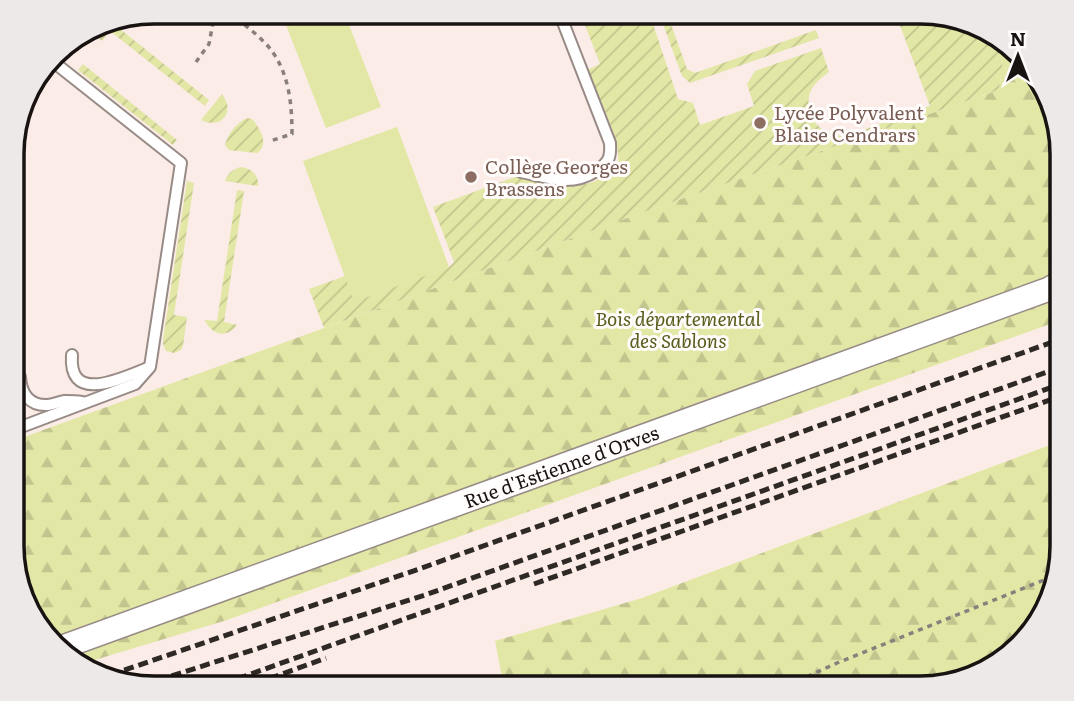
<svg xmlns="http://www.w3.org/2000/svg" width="1074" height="701" font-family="Literata,serif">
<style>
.forest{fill:url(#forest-firs)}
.garden{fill:url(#garden-furrows)}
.pitch{fill:#e3e7a5}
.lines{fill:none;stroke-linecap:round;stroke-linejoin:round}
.lane-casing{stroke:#988b86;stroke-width:14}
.street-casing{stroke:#988b86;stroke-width:26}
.path{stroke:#897f7c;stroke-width:3.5;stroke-dasharray:5 5;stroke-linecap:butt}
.lane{stroke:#fff;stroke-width:10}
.street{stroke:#fff;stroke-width:23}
.rail{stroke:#2f2926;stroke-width:5;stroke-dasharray:10 5;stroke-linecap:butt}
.education-dot{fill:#8d6e63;stroke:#fffcfb;stroke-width:2.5}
.labels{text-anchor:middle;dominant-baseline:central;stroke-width:6;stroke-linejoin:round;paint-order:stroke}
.education-label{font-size:19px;fill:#785e54;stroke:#fffcfb;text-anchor:start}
.park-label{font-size:19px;font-style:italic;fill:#5a5b1b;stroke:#fffcfb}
.street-label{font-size:19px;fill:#181311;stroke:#fffcfb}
.rim{fill:none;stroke:#181311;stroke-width:3.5}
</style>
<defs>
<pattern id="forest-firs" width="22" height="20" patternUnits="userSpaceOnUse" patternTransform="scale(1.75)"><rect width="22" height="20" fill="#e3e7a5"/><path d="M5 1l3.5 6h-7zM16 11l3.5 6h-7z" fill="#c2c58d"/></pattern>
<pattern id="garden-furrows" width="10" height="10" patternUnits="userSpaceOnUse" patternTransform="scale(1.75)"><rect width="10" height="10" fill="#e3e7a5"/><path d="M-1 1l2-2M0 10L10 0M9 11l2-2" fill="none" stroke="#c2c58d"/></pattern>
</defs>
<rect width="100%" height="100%" fill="#fbece7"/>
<g class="forest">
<path d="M1005,44L1042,83L1061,145V320L227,620L78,665L32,618L13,564V441L649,210L999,90Z"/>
<path d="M1061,441V555L1037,626L990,670L928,688L497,689L503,682L495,641L642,598Z"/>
</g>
<g class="garden">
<path d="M580,12H649L678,99L693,103L700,125L754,106L747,84L755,71L821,48L829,72C817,81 806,90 809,107C811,124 826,136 843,136C851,136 861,131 869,128C889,120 910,113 930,106L895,12H920L999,37L1005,44L999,90L649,210L324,328L309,289L345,276L355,301L449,267L454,262L433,207L515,177L546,183L581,185L593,182L617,169C625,146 597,94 587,70L600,64Z"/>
<path d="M667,13L687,69L695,73L816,30L819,38L690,83L682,76L660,16Z"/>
<path d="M119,19L115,25L209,100L205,106L110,31L102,41L96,36L91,29L101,23Z"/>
<path d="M83,64L177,140L173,145L78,70Z"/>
<path d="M222,94C236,112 221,130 201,120Z"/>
<path d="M247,118L252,119C260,128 270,145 257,153L229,150L225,145C227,135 237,122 247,118Z"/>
<path d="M241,167C252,169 259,175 258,186L225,181C228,173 233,169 241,167Z"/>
<path d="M187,181L194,183L174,315L187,317L183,346L181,350L174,353L166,351L163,344V340Z"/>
<path d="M237,190L244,191L224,322L237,325C227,339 211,335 205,320L217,321Z"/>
</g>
<g class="pitch">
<path d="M281,12H344L381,107L326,128Z"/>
<path d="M397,127L449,267L354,302L303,161Z"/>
</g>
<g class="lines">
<g class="lane-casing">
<g id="lane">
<path d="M521,172C549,178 571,187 596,171C609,163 611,157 610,143L559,12"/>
<path d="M72,355C68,406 124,377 148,368"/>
<path d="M20,377C21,393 29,406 48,405C54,404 59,402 65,401C70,401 76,401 82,402"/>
<path d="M13,430L135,384L150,367L181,163L51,60"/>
</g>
</g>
<g class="street-casing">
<path id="street" d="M60,648L1049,289L1061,282"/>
</g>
<g class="path">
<path d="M229,12C242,23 256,33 267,45C289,70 292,103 292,134L270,141"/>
<path d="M196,62L209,44L215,12"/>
<path d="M780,689L837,663L1054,576"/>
</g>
<use href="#lane" class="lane"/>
<use href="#street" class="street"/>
<g class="rail">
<path d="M534,584L1061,396"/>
<path d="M110,675L419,569L1061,339"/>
<path d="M143,685L425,595L1061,367"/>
<path d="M209,689L1061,384"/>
<path d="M241,689L326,658"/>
</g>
</g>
<g class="education-dot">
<circle cx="760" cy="123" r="7"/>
<circle cx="471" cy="177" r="7"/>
</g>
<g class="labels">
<g class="education-label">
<text x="774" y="112">Lycée Polyvalent<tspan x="774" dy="22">Blaise Cendrars</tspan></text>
<text x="485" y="166">Collège Georges<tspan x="485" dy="22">Brassens</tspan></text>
</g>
<g class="park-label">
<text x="678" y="318">Bois départemental<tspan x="678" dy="22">des Sablons</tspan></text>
</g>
<g class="street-label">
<text transform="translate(561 466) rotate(-20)">Rue d'Estienne d'Orves</text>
</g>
</g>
<path d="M0 0H1074V701H0ZM154 24H920A130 130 0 0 1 1050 154V546A130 130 0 0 1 920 676H154A130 130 0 0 1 24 546V154A130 130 0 0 1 154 24Z" fill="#ede9e8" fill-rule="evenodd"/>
<path class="rim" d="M154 24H920A130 130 0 0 1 1050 154V546A130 130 0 0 1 920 676H154A130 130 0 0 1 24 546V154A130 130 0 0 1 154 24Z"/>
<g transform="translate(1018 56)" stroke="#fffcfb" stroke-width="5" paint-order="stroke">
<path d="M0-5L12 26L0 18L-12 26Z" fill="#181311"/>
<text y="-10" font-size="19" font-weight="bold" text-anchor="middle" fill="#181311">N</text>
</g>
</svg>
